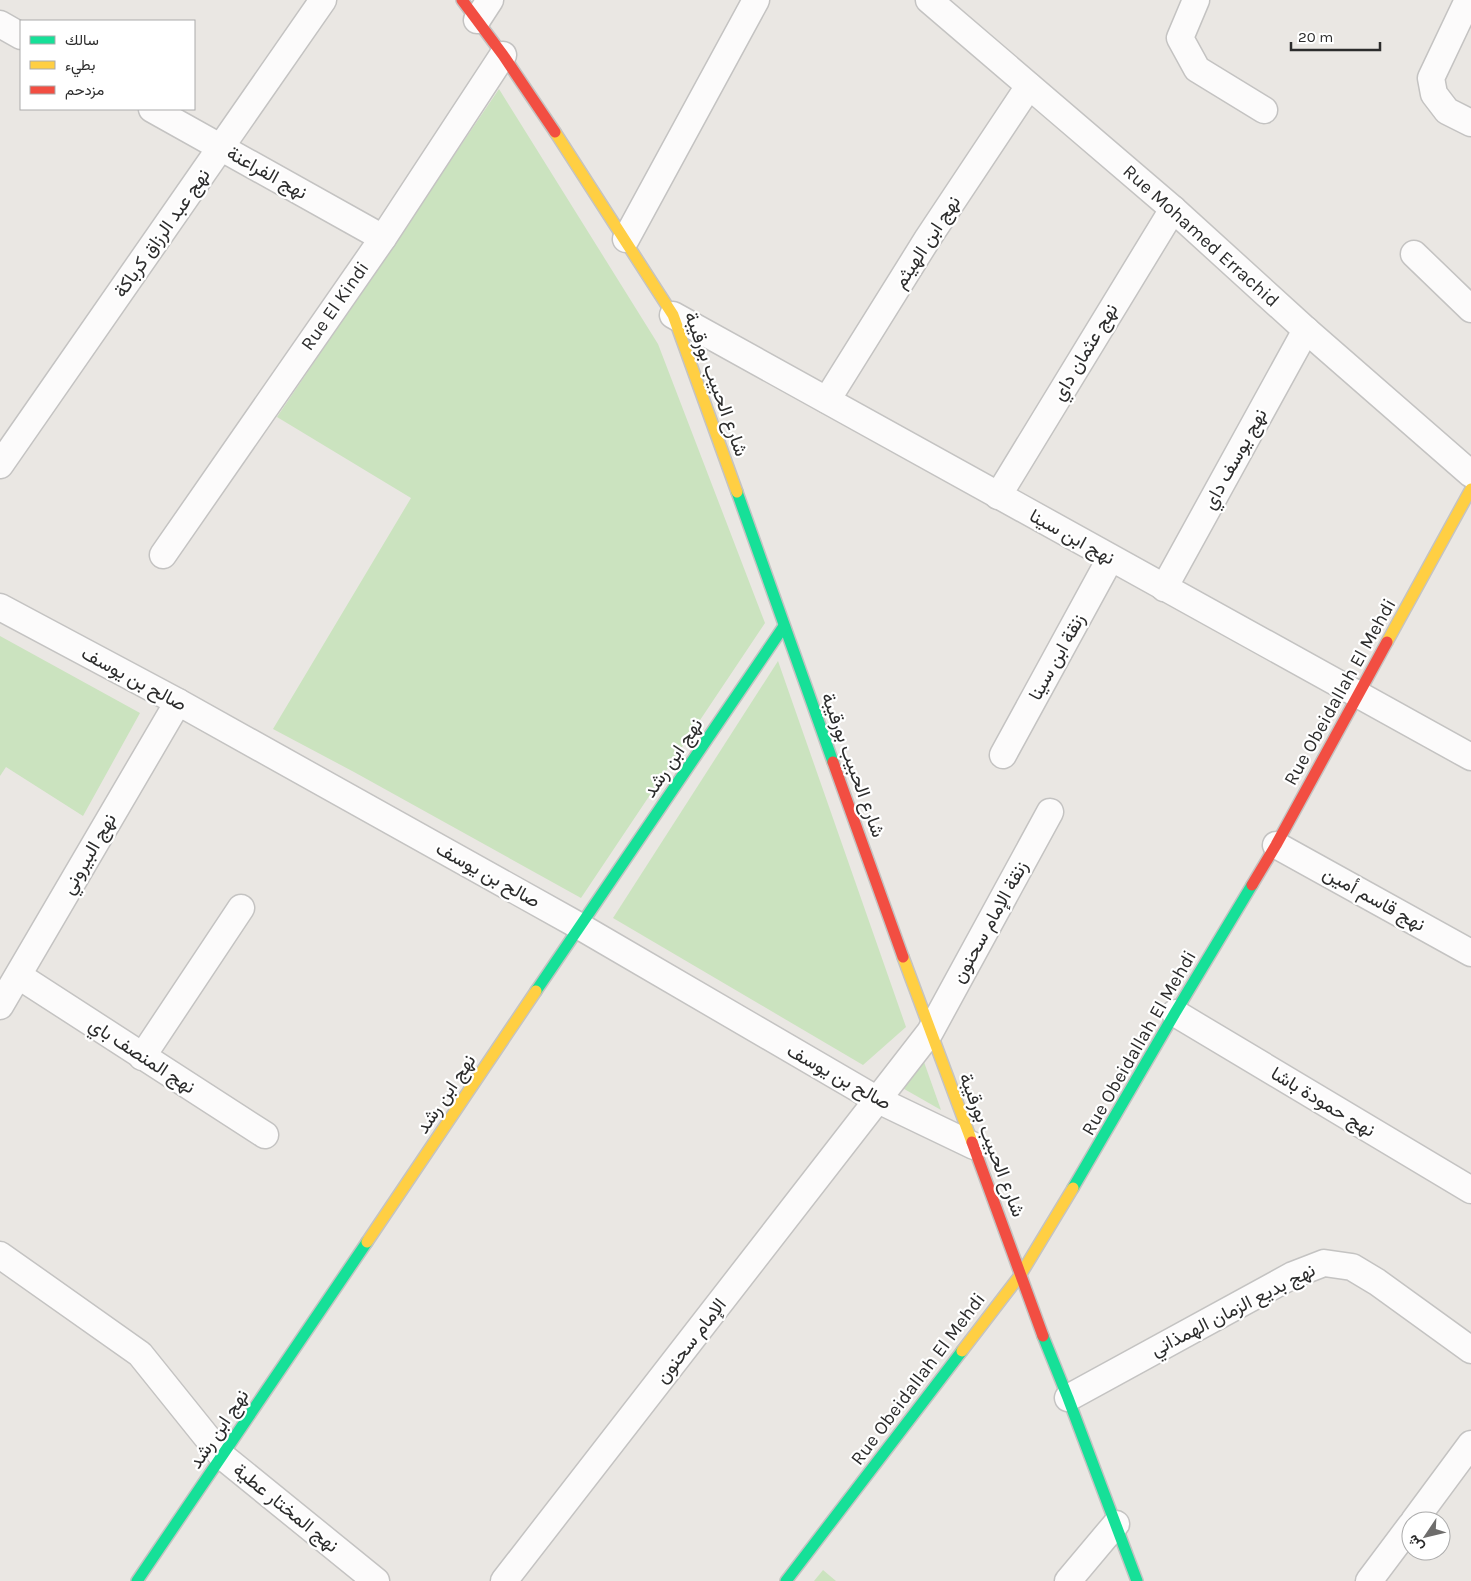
<svg xmlns="http://www.w3.org/2000/svg" width="1471" height="1581" font-family="Karla,Vazirmatn,sans-serif">
<style>
.grass{fill:#cbe3bf}
.lines{fill:none;stroke-linecap:round;stroke-linejoin:round}
.street-casing{stroke:#c4c3c2;stroke-width:29}
.fast-casing{stroke:#c4c3c2;stroke-width:14}
.slow-casing{stroke:#c4c3c2;stroke-width:14}
.jam-casing{stroke:#c4c3c2;stroke-width:14}
.street{stroke:#fcfbfb;stroke-width:26}
.fast{stroke:#16e098;stroke-width:11}
.slow{stroke:#ffcf43;stroke-width:11}
.jam{stroke:#f24e42;stroke-width:11}
.labels{text-anchor:middle;dominant-baseline:central;stroke-width:4.5;stroke-linejoin:round;paint-order:stroke}
.street-label{font-size:19px;fill:#2c2c2c;stroke:#fff}
</style>
<rect width="100%" height="100%" fill="#eae7e3"/>
<g class="grass">
<path d="M499,89L658,344L765,623L581,898L354,772L273,729L411,498L277,417Z"/>
<path d="M0,636L140,713L83,816L6,767L0,776Z"/>
<path d="M778,661L906,1027L863,1065L613,918Z"/>
<path d="M924,1062L941,1110L899,1086Z"/>
<path d="M823,1570L836,1581H814Z"/>
</g>
<g class="lines">
<g class="street-casing">
<g id="street">
<path d="M929,0L1173,209L1306,330L1471,474"/>
<path d="M1196,0L1180,38L1197,69L1264,110"/>
<path d="M1468,0L1431,78L1434,94L1447,111L1471,123"/>
<path d="M477,20L490,0"/>
<path d="M0,24L21,36"/>
<path d="M152,109L383,238"/>
<path d="M626,239L756,0"/>
<path d="M1414,254L1471,309"/>
<path d="M673,315L1471,757"/>
<path d="M827,400L928,238L1029,86"/>
<path d="M0,465L323,0"/>
<path d="M998,496L1173,209"/>
<path d="M163,555L383,238L503,55"/>
<path d="M1164,588L1306,330"/>
<path d="M0,607L178,702L581,927L876,1099L974,1146"/>
<path d="M1003,755L1110,559"/>
<path d="M1276,845L1471,953"/>
<path d="M19,976L265,1135"/>
<path d="M0,1006L178,702"/>
<path d="M1175,1013L1471,1190"/>
<path d="M142,1057L241,908"/>
<path d="M0,1255L140,1354L222,1456L376,1581"/>
<path d="M1068,1398L1293,1275L1324,1263L1352,1267L1377,1282L1471,1350"/>
<path d="M1414,1521L1471,1444"/>
<path d="M504,1581L930,1032L1050,812"/>
<path d="M1068,1581L1116,1524"/>
<path d="M1369,1581L1411,1525"/>
</g>
</g>
<g class="fast-casing">
<g id="fast">
<path d="M737,492L833,762"/>
<path d="M536,991L784,626"/>
<path d="M1073,1188L1175,1013L1252,885"/>
<path d="M1043,1336L1068,1398L1137,1581"/>
<path d="M137,1581L367,1242"/>
<path d="M786,1581L962,1351"/>
</g>
</g>
<g class="slow-casing">
<g id="slow">
<path d="M555,132L673,315L737,492"/>
<path d="M1387,642L1471,489"/>
<path d="M903,957L972,1142"/>
<path d="M367,1242L536,991"/>
<path d="M962,1351L1021,1274L1073,1188"/>
</g>
</g>
<g class="jam-casing">
<g id="jam">
<path d="M462,0L503,55L555,132"/>
<path d="M833,762L903,957"/>
<path d="M1252,885L1276,845L1387,642"/>
<path d="M972,1142L1043,1336"/>
</g>
</g>
<use href="#street" class="street"/>
<use href="#fast" class="fast"/>
<use href="#slow" class="slow"/>
<use href="#jam" class="jam"/>
</g>
<g class="labels">
<g class="street-label">
<text transform="translate(267 173) rotate(29)">نهج الفراعنة</text>
<text transform="translate(162 233) rotate(-55)">نهج عبد الرزاق كرباكة</text>
<text transform="translate(1201 236) rotate(42)">Rue Mohamed Errachid</text>
<text transform="translate(927 242) rotate(-57)">نهج ابن الهيثم</text>
<text transform="translate(335 306) rotate(-55)">Rue El Kindi</text>
<text transform="translate(1085 352) rotate(-59)">نهج عثمان داي</text>
<text transform="translate(716 384) rotate(70)">شارع الحبيب بورقيبة</text>
<text transform="translate(1235 459) rotate(-61)">نهج يوسف داي</text>
<text transform="translate(1072 537) rotate(29)">نهج ابن سينا</text>
<text transform="translate(1057 657) rotate(-61)">زنقة ابن سينا</text>
<text transform="translate(134 679) rotate(28)">صالح بن يوسف</text>
<text transform="translate(1340 692) rotate(-61)">Rue Obeidallah El Mehdi</text>
<text transform="translate(673 758) rotate(-56)">نهج ابن رشد</text>
<text transform="translate(853 765) rotate(70)">شارع الحبيب بورقيبة</text>
<text transform="translate(89 854) rotate(-60)">نهج البيروني</text>
<text transform="translate(488 875) rotate(29)">صالح بن يوسف</text>
<text transform="translate(1374 899) rotate(29)">نهج قاسم أمين</text>
<text transform="translate(990 922) rotate(-61)">زنقة الإمام سحنون</text>
<text transform="translate(1139 1043) rotate(-60)">Rue Obeidallah El Mehdi</text>
<text transform="translate(142 1056) rotate(33)">نهج المنصف باي</text>
<text transform="translate(839 1077) rotate(29)">صالح بن يوسف</text>
<text transform="translate(446 1094) rotate(-56)">نهج ابن رشد</text>
<text transform="translate(1323 1102) rotate(31)">نهج حمودة باشا</text>
<text transform="translate(992 1145) rotate(69)">شارع الحبيب بورقيبة</text>
<text transform="translate(1233 1310) rotate(-27)">نهج بديع الزمان الهمذاني</text>
<text transform="translate(691 1341) rotate(-52)">الإمام سحنون</text>
<text transform="translate(918 1379) rotate(-53)">Rue Obeidallah El Mehdi</text>
<text transform="translate(219 1429) rotate(-56)">نهج ابن رشد</text>
<text transform="translate(286 1508) rotate(39)">نهج المختار عطية</text>
</g>
</g>
<rect x="20" y="20" width="175" height="90" fill="#ffffff" stroke="#ababab"/>
<rect x="30" y="36" width="25" height="8" fill="#16e098" stroke="#ababab"/>
<text x="65" y="45" font-size="15" fill="#2c2c2c">سالك</text>
<rect x="30" y="61" width="25" height="8" fill="#ffcf43" stroke="#ababab"/>
<text x="65" y="70" font-size="15" fill="#2c2c2c">بطيء</text>
<rect x="30" y="86" width="25" height="8" fill="#f24e42" stroke="#ababab"/>
<text x="65" y="95" font-size="15" fill="#2c2c2c">مزدحم</text>
<g transform="translate(1426 1536) rotate(235)"><circle r="24" fill="#ffffff" stroke="#ababab"/>
<path d="M0-4L9 19L0 12L-9 19Z" fill="#6e6d6c"/>
<text y="-8" font-size="14" font-weight="bold" text-anchor="middle" fill="#2c2c2c">ش</text>
</g>
<path d="M1291 42v8h89v-8" fill="none" stroke="#2c2c2c" stroke-width="2.5"/>
<text x="1298" y="42" font-size="15" fill="#2c2c2c" stroke="#ffffff" stroke-width="4" paint-order="stroke">20 m</text>
</svg>
